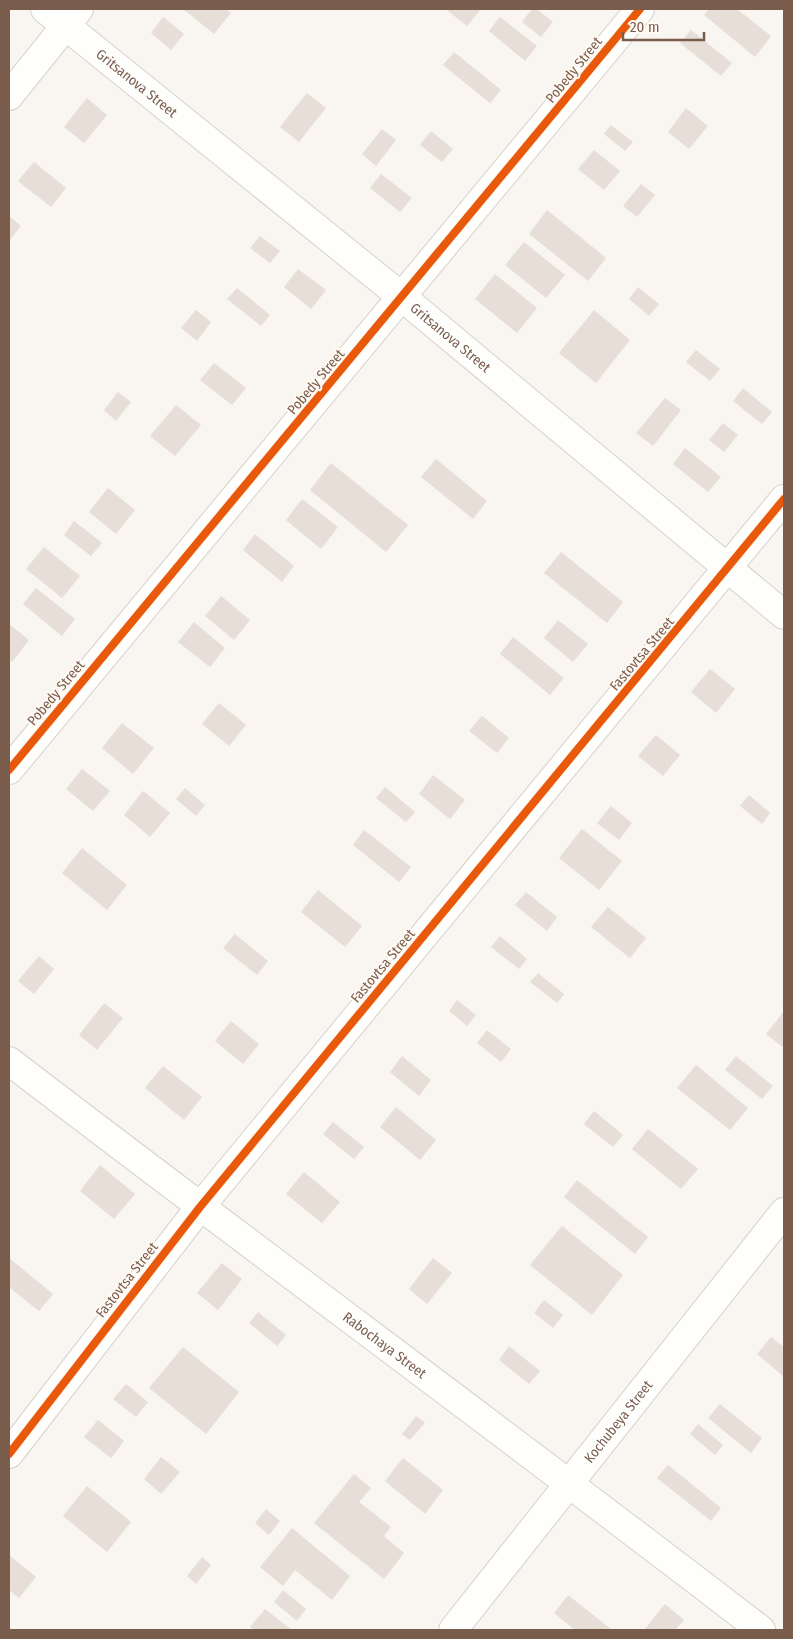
<svg xmlns="http://www.w3.org/2000/svg" width="793" height="1639" font-family="'Fira Sans Condensed',sans-serif">
<style>
.building{fill:#e6ded7}
.lines{fill:none;stroke-linecap:round;stroke-linejoin:round}
.minor-casing{stroke:#d7d1cb;stroke-width:30}
.minor{stroke:#fefefd;stroke-width:28}
.cycleway-casing{stroke:#fffaf3;stroke-width:11}
.cycleway{stroke:#e8590c;stroke-width:8}
.labels{text-anchor:middle;dominant-baseline:central;stroke-width:4;stroke-linejoin:round;paint-order:stroke}
.street-label{font-size:14px;fill:#7a5c4d;stroke:#fffaf3}
</style>
<rect width="100%" height="100%" fill="#f9f5f0"/>
<g class="building">
<path d="M183,9H225L231,13L214,34Z"/>
<path d="M450,9H481L467,26L448,11Z"/>
<path d="M532,9H537L553,22L541,37L522,22Z"/>
<path d="M709,9H737L771,36L755,57L704,15Z"/>
<path d="M163,17L184,34L171,50L151,33Z"/>
<path d="M500,17L537,46L525,61L489,31Z"/>
<path d="M691,30L732,63L721,76L680,43Z"/>
<path d="M454,52L501,90L490,103L443,65Z"/>
<path d="M307,93L326,108L299,142L280,127Z"/>
<path d="M87,98L107,115L84,143L64,127Z"/>
<path d="M686,108L708,126L689,149L668,132Z"/>
<path d="M611,125L633,142L625,151L604,134Z"/>
<path d="M382,129L396,140L376,166L362,154Z"/>
<path d="M431,131L453,149L442,162L420,145Z"/>
<path d="M594,150L620,171L604,190L578,169Z"/>
<path d="M34,162L66,188L51,207L18,181Z"/>
<path d="M381,174L412,198L400,212L370,188Z"/>
<path d="M641,184L655,195L637,217L623,206Z"/>
<path d="M547,210L606,258L588,281L529,234Z"/>
<path d="M9,216L21,226L10,240L9,239Z"/>
<path d="M260,236L280,251L270,263L250,248Z"/>
<path d="M524,242L565,275L546,298L505,265Z"/>
<path d="M298,269L326,290L311,309L284,287Z"/>
<path d="M495,274L537,308L517,333L475,299Z"/>
<path d="M638,287L659,304L649,316L629,299Z"/>
<path d="M237,288L270,315L261,326L227,299Z"/>
<path d="M196,310L211,322L197,341L181,328Z"/>
<path d="M594,310L630,340L596,383L559,353Z"/>
<path d="M696,350L720,369L710,381L686,362Z"/>
<path d="M214,363L246,388L232,405L200,380Z"/>
<path d="M743,388L772,412L762,424L733,401Z"/>
<path d="M118,392L131,402L116,421L104,410Z"/>
<path d="M665,398L681,410L653,446L636,433Z"/>
<path d="M176,405L201,425L175,456L150,436Z"/>
<path d="M723,423L738,435L724,452L709,440Z"/>
<path d="M685,448L721,477L708,492L673,464Z"/>
<path d="M436,459L487,501L473,519L421,477Z"/>
<path d="M331,463L408,525L386,552L310,490Z"/>
<path d="M108,488L135,510L116,534L89,512Z"/>
<path d="M302,499L338,527L321,549L286,520Z"/>
<path d="M74,521L102,543L91,556L64,535Z"/>
<path d="M255,534L294,566L282,582L243,550Z"/>
<path d="M44,547L80,576L62,598L26,569Z"/>
<path d="M561,552L623,602L607,623L544,573Z"/>
<path d="M36,588L75,619L62,636L23,604Z"/>
<path d="M221,596L250,620L234,640L205,616Z"/>
<path d="M558,620L588,644L573,662L544,638Z"/>
<path d="M194,622L225,648L210,667L178,642Z"/>
<path d="M9,624L29,640L12,662L9,659Z"/>
<path d="M513,637L564,678L550,695L500,654Z"/>
<path d="M710,669L735,689L716,713L691,692Z"/>
<path d="M219,703L246,725L229,746L202,724Z"/>
<path d="M482,716L509,738L497,753L469,731Z"/>
<path d="M122,723L154,748L133,774L102,748Z"/>
<path d="M656,735L680,755L663,776L638,756Z"/>
<path d="M82,769L110,791L93,811L66,789Z"/>
<path d="M433,775L465,800L450,819L419,794Z"/>
<path d="M385,787L415,812L406,822L376,798Z"/>
<path d="M185,788L205,805L196,816L176,799Z"/>
<path d="M143,791L170,813L150,837L124,815Z"/>
<path d="M749,795L770,813L762,824L740,806Z"/>
<path d="M611,806L632,823L619,840L597,823Z"/>
<path d="M582,829L622,861L599,890L559,858Z"/>
<path d="M364,830L411,867L399,882L353,845Z"/>
<path d="M82,848L127,885L107,910L62,873Z"/>
<path d="M318,890L362,926L345,947L301,912Z"/>
<path d="M526,892L557,917L547,931L515,905Z"/>
<path d="M608,907L646,938L630,958L591,927Z"/>
<path d="M235,934L268,961L257,975L223,948Z"/>
<path d="M500,936L527,959L519,969L491,947Z"/>
<path d="M39,956L54,969L34,994L18,981Z"/>
<path d="M538,973L564,994L557,1003L530,982Z"/>
<path d="M457,1000L476,1015L467,1026L449,1011Z"/>
<path d="M104,1003L123,1018L97,1050L79,1035Z"/>
<path d="M784,1011V1048L766,1034Z"/>
<path d="M231,1021L259,1044L243,1064L215,1041Z"/>
<path d="M487,1030L511,1049L501,1062L477,1043Z"/>
<path d="M402,1056L431,1080L419,1096L390,1072Z"/>
<path d="M736,1056L773,1086L762,1099L725,1070Z"/>
<path d="M696,1065L748,1108L730,1130L677,1088Z"/>
<path d="M163,1066L202,1097L184,1120L145,1088Z"/>
<path d="M396,1107L436,1140L420,1160L380,1127Z"/>
<path d="M594,1111L623,1135L613,1147L584,1124Z"/>
<path d="M333,1122L364,1147L354,1159L323,1134Z"/>
<path d="M648,1129L698,1169L681,1189L632,1149Z"/>
<path d="M100,1165L135,1194L114,1219L80,1191Z"/>
<path d="M304,1172L340,1202L322,1223L286,1194Z"/>
<path d="M577,1180L648,1237L635,1254L564,1197Z"/>
<path d="M562,1226L623,1275L592,1315L530,1265Z"/>
<path d="M9,1258L53,1294L39,1311L9,1287Z"/>
<path d="M433,1258L452,1273L427,1304L409,1289Z"/>
<path d="M222,1263L242,1279L218,1310L197,1293Z"/>
<path d="M544,1300L563,1315L553,1328L534,1313Z"/>
<path d="M258,1312L286,1335L277,1346L249,1323Z"/>
<path d="M771,1337L784,1347V1377L757,1354Z"/>
<path d="M509,1346L540,1371L529,1384L499,1360Z"/>
<path d="M183,1347L239,1392L206,1434L149,1388Z"/>
<path d="M126,1384L148,1402L136,1417L113,1399Z"/>
<path d="M720,1404L762,1438L751,1453L708,1418Z"/>
<path d="M416,1416L425,1423L410,1440L402,1434Z"/>
<path d="M98,1420L124,1441L111,1458L84,1437Z"/>
<path d="M698,1424L723,1445L715,1455L690,1434Z"/>
<path d="M161,1457L180,1472L161,1494L144,1479Z"/>
<path d="M403,1458L443,1490L425,1514L385,1481Z"/>
<path d="M668,1465L721,1508L711,1521L657,1478Z"/>
<path d="M354,1474L371,1488L359,1502L391,1527L384,1536L404,1553L384,1579L314,1523Z"/>
<path d="M87,1486L131,1522L107,1552L63,1516Z"/>
<path d="M266,1509L280,1521L269,1535L255,1523Z"/>
<path d="M292,1528L350,1576L332,1600L295,1570L283,1586L260,1567Z"/>
<path d="M9,1555L36,1577L19,1598L9,1590Z"/>
<path d="M202,1557L211,1565L196,1584L187,1576Z"/>
<path d="M283,1590L306,1609L297,1621L274,1602Z"/>
<path d="M568,1595L612,1630H575L554,1613Z"/>
<path d="M665,1604L684,1620L675,1630H644Z"/>
<path d="M265,1609L292,1630H254L250,1627Z"/>
</g>
<g class="lines">
<g class="minor-casing">
<g id="minor">
<path id="s1" d="M45,9L402,297L784,615"/>
<path d="M9,96L79,9"/>
<path d="M9,770L640,9"/>
<path id="s2" d="M9,1061C258,1252 512,1438 761,1630"/>
<path d="M9,1454L200,1207L784,499"/>
<path id="s3" d="M453,1630L784,1212"/>
</g>
</g>
<use href="#minor" class="minor"/>
<g class="cycleway-casing">
<g id="cycleway">
<path d="M9,770L640,9"/>
<path d="M9,1454L200,1207L784,499"/>
</g>
</g>
<use href="#cycleway" class="cycleway"/>
</g>
<g class="labels">
<g class="street-label">
<text transform="translate(574 70) rotate(-51)">Pobedy Street</text>
<text stroke="none"><textPath href="#s1" startOffset="118">Gritsanova Street</textPath></text>
<text stroke="none"><textPath href="#s1" startOffset="522">Gritsanova Street</textPath></text>
<text transform="translate(316 382) rotate(-50)">Pobedy Street</text>
<text transform="translate(642 654) rotate(-50)">Fastovtsa Street</text>
<text transform="translate(56 693) rotate(-50)">Pobedy Street</text>
<text transform="translate(383 966) rotate(-50)">Fastovtsa Street</text>
<text transform="translate(127 1280) rotate(-52)">Fastovtsa Street</text>
<text stroke="none"><textPath href="#s2" startOffset="471">Rabochaya Street</textPath></text>
<text stroke="none"><textPath href="#s3" startOffset="266">Kochubeya Street</textPath></text>
</g>
</g>
<rect width="793" height="1639" fill="none" stroke="#7a5c4d" stroke-width="20"/>
<path d="M623 32v8h81v-8" fill="none" stroke="#7a5c4d" stroke-width="2.5"/>
<text x="630" y="32" font-size="15" fill="#7a5c4d" stroke="#fffaf3" stroke-width="4" paint-order="stroke">20 m</text>
</svg>
